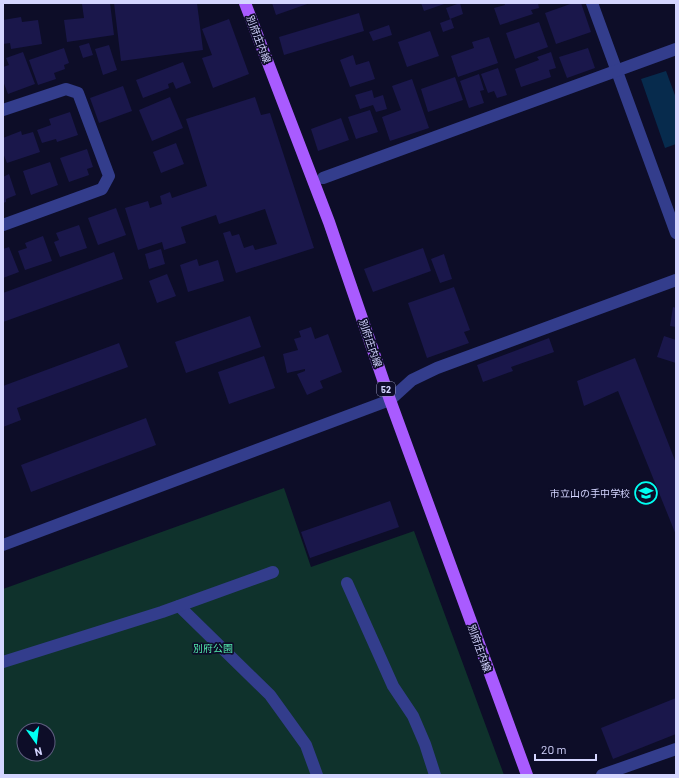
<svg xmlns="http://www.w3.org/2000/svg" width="679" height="778" font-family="Barlow,'Noto Sans JP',sans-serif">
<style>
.green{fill:#0f322c;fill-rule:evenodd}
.water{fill:#072b4d}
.building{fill:#1a174b}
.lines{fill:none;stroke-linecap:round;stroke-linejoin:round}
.minor{stroke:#333d8c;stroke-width:12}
.major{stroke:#a95bff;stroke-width:12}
.labels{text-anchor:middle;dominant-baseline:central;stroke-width:3.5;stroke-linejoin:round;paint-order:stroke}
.shield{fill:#0d0d28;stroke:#9899be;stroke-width:1}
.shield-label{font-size:9px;font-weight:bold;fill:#d4d5ff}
.street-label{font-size:10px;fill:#d4d5ff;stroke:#0d0d28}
.poi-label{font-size:10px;fill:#d4d5ff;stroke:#0d0d28;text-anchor:end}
.park-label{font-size:10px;fill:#53ecaf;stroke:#0d0d28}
</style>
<rect width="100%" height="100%" fill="#0d0d28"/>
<path class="green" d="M284,488L311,567L414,531L504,775H3V589ZM24,730H48V754H24Z"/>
<path class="water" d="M666,71L676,98V144L665,148L641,79Z"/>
<g class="building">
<path d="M110,3L114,35L67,42L64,20L84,18L82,4Z"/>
<path d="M114,3H197L203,50L121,61Z"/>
<path d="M272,3H310L276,15Z"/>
<path d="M421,3H447L424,11Z"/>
<path d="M460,3L463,14L450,19L446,8Z"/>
<path d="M504,3H538L539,8L531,10L533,14L500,25L494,8L505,5Z"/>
<path d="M573,3H581L591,32L556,44L545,13Z"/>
<path d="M359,13L364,31L284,55L279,37Z"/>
<path d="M21,17L22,22L38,20L42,44L11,49L10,43L3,44V20Z"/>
<path d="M229,19L249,74L213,88L202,58L212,55L202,29Z"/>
<path d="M451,19L454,28L443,32L440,23Z"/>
<path d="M539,22L548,47L515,59L506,33Z"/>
<path d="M389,25L392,35L373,41L369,32Z"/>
<path d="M430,31L439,56L407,67L398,42Z"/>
<path d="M489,37L498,63L458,77L451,56L474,48L472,42Z"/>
<path d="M89,43L93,55L83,58L79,46Z"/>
<path d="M109,45L117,70L103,75L95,49Z"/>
<path d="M64,48L69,63L64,65L65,69L54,73L56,79L38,85L29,60Z"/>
<path d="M588,48L595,68L567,78L559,57Z"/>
<path d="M23,52L35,84L8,94L3,81V67L9,65L6,58Z"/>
<path d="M551,52L556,68L549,70L551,77L521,87L515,69L539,60L537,57Z"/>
<path d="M353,55L356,65L369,61L375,79L350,87L340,60Z"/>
<path d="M183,62L191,83L176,89L173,82L168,84L169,88L143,98L136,80Z"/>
<path d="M498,68L507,95L497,98L494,91L488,93L481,74Z"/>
<path d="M479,74L484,90L480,91L484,103L469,108L460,81Z"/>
<path d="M455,77L463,100L428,112L421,89Z"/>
<path d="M412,79L429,128L390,141L382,117L401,110L392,86Z"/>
<path d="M123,86L132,111L99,123L90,98Z"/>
<path d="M372,90L374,98L383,95L387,109L376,112L373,105L360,109L355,95Z"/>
<path d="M170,97L183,128L152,141L139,110Z"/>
<path d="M255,97L261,115L270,113L314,248L236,273L223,233L230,231L232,236L239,234L244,248L253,245L255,250L277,244L265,209L219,224L216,215L181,227L186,243L164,250L162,242L138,250L125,208L148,201L150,208L162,204L160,196L170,192L172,198L207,186L186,119Z"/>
<path d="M370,110L378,132L356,139L348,117Z"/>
<path d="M70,112L78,135L57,142L56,139L42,143L37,130L51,125L49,119Z"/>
<path d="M341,118L349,140L318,151L311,129Z"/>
<path d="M21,131L22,135L33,132L40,152L7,163L3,153V138Z"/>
<path d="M176,143L184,164L161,173L153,152Z"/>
<path d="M87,149L93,167L87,169L89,175L69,182L60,158Z"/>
<path d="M50,162L58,185L31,195L23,171Z"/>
<path d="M9,174L16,195L6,199V202L3,203V177Z"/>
<path d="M116,208L126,235L98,245L88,218Z"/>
<path d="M79,225L87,248L60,257L54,242L59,240L56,233Z"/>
<path d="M43,236L52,261L25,270L18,251L27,248L25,243Z"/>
<path d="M9,247L19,272L3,278V249Z"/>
<path d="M423,248L431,271L373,292L364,269Z"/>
<path d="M161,249L165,264L149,269L145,254Z"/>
<path d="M114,252L123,279L3,322V293Z"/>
<path d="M444,254L452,279L440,283L431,259Z"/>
<path d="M197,259L199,266L218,260L224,281L188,292L180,265Z"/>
<path d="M167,274L176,296L157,303L149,281Z"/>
<path d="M454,287L470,330L464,332L469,343L427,358L408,303Z"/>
<path d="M673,307L676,308V327L670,326Z"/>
<path d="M250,316L261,347L186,373L175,342Z"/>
<path d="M311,327L315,339L328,334L342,372L320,381L323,388L307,395L297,374L305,371V369L287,373L283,354L298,350L294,339L301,337L299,331Z"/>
<path d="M664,336L676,340V363L657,357Z"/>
<path d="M549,338L554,352L511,367L513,371L483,382L477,365Z"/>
<path d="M119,343L128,367L17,408L21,420L3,427V386Z"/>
<path d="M264,356L275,388L229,404L218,372Z"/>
<path d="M635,358L676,463V535L618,391L584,406L577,381Z"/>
<path d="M146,418L156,445L31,492L21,465Z"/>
<path d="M390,501L399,527L310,558L301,532Z"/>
<path d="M676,698V734L613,759L601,728Z"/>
</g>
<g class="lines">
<g class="minor">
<path d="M592,3L676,233"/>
<path d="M3,110L66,89L78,93L109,176L102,189L3,225"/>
<path d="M323,178L676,49"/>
<path d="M3,545L390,400L412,380L437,368L676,280"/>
<path d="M347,583L393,686L413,716L425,744L435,775"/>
<path d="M179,606L270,695L306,745L317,775"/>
<path d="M3,662L162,612L273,572"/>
<path d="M602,775L676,749"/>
</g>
<path class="major" d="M245,3L329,222L390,400L527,775"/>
</g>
<defs>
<g id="school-ring" transform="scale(1.15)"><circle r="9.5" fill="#0d0d28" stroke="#00fff2" stroke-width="1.5"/><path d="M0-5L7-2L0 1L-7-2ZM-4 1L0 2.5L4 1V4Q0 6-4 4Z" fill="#00fff2"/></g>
</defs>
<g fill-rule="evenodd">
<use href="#school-ring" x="646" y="493"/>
</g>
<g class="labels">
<rect class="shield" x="377" y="382" width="18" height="14" rx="3"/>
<g class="shield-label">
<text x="386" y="389">52</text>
</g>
<g class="street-label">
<text transform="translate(259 39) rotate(69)">別府庄内線</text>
<text transform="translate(371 343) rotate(71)">別府庄内線</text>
<text transform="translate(480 648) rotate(70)">別府庄内線</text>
</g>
<g class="poi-label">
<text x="630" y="493">市立山の手中学校</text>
</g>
<g class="park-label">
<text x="213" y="648">別府公園</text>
</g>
</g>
<rect width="679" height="778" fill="none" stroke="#d4d5ff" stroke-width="8"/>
<g transform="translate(36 742) rotate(166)"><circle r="19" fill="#0d0d28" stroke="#5d5d7e"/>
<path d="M0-3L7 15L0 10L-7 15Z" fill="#00fff2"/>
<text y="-6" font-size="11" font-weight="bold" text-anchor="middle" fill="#d4d5ff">N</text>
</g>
<path d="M535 754v6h61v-6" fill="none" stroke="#d4d5ff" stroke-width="2"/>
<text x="541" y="754" font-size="12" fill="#d4d5ff" stroke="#0d0d28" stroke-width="3" paint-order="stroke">20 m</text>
</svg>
